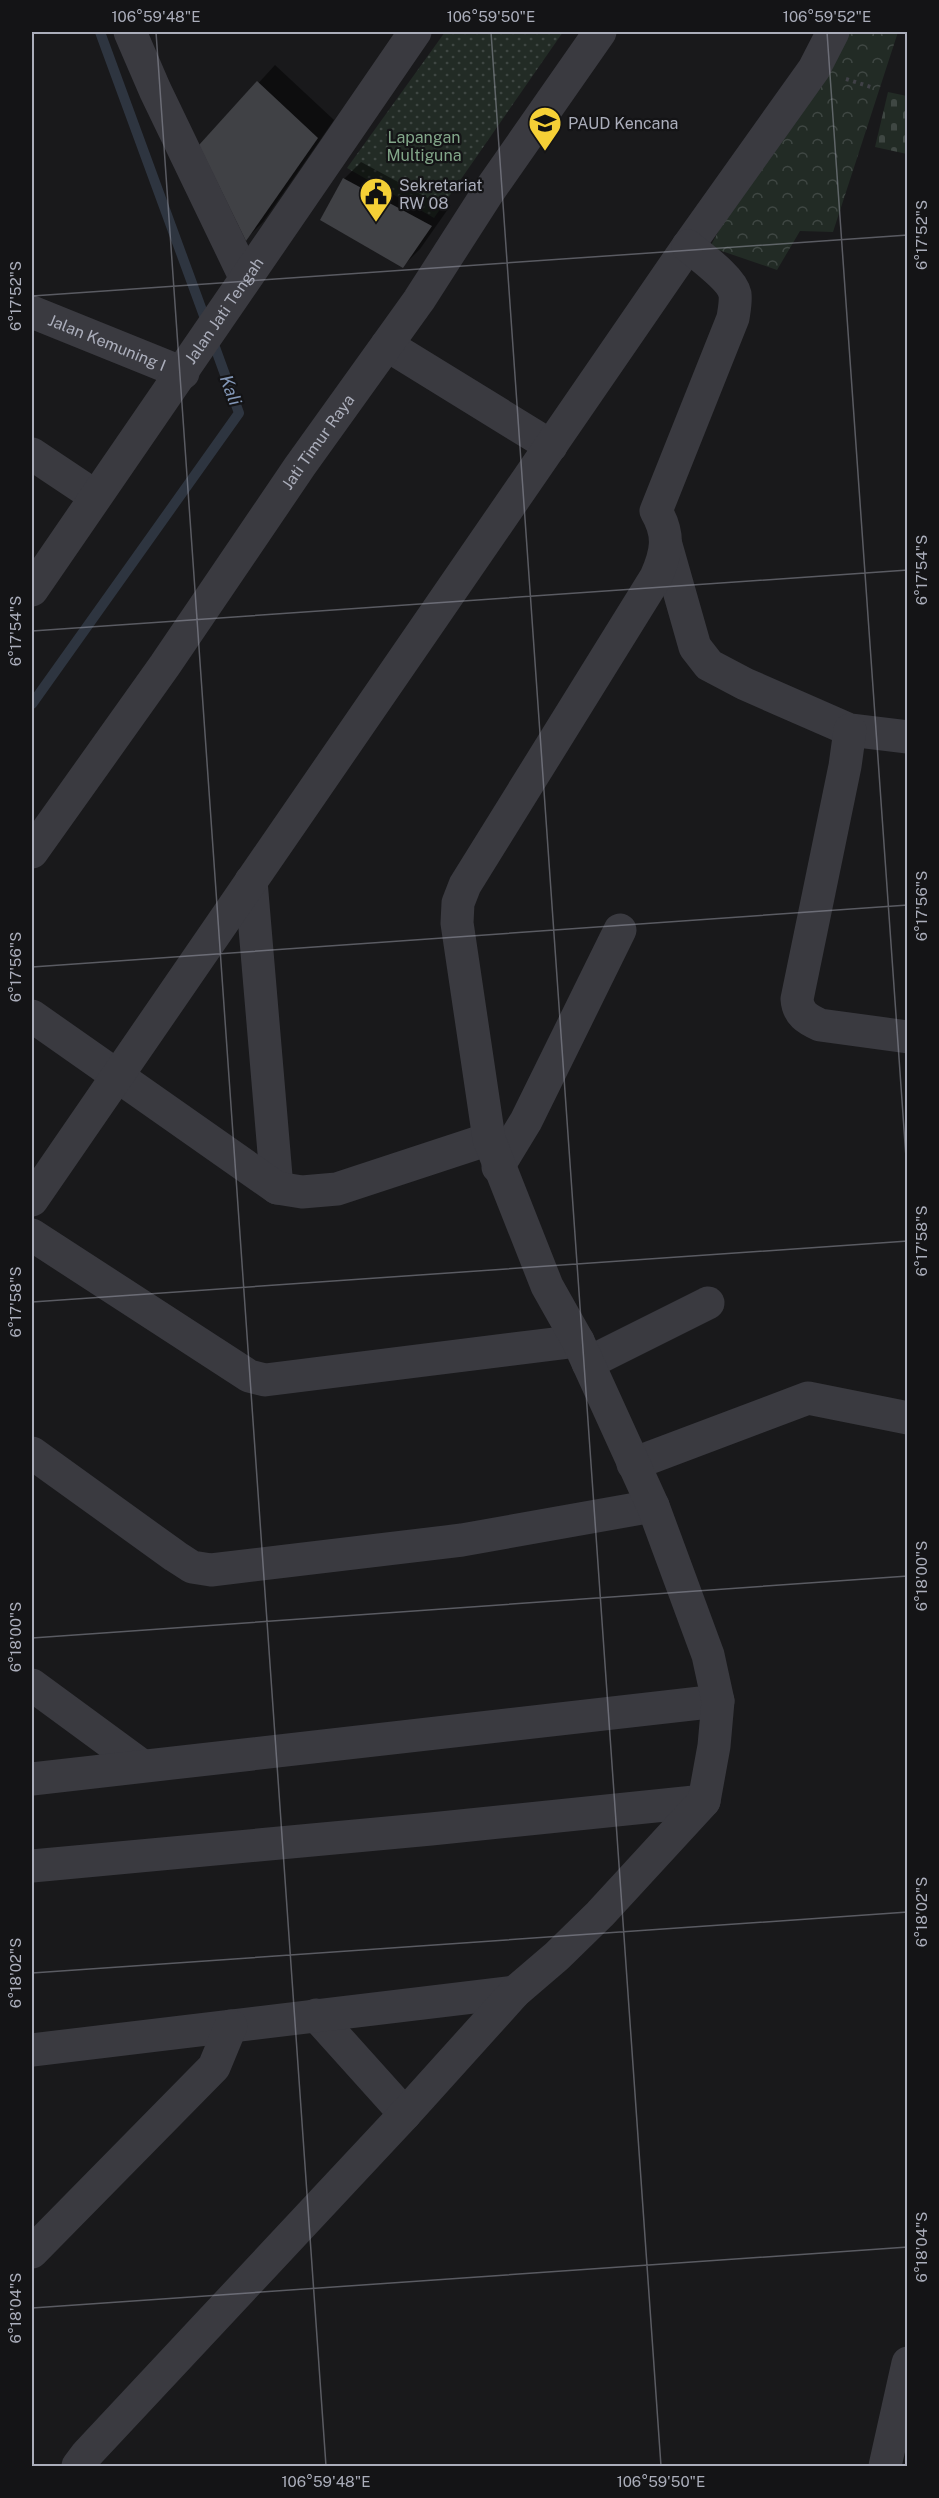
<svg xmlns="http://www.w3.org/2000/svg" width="939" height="2498" font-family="'Public Sans',sans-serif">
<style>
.forest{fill:url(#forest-crowns)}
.cemetery{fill:url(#cemetery-stones)}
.park{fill:url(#park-dots)}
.shadow{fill:#0007}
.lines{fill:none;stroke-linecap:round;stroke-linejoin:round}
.stream{stroke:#2e3540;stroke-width:10}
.building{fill:#404145}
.path{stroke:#404147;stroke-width:4;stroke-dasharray:3 4.5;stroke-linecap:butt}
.minor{stroke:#3a3a40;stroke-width:33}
.ticks{fill:none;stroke:#abaebb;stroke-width:1.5;stroke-opacity:0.45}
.labels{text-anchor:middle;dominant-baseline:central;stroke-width:4.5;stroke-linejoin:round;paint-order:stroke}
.poi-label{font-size:16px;fill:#abaebb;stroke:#141416;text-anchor:start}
.park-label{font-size:16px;fill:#82a689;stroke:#141416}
.street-label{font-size:16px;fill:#abaebb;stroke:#141416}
.water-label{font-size:18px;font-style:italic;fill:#8296b6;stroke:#141416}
.neatline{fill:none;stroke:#abaebb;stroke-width:2}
.ticks-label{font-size:15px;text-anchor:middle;fill:#abaebb}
</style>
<defs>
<pattern id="forest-crowns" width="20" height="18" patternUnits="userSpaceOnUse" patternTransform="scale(1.5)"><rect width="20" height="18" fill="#222b25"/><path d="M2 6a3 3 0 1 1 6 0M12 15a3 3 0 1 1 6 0" fill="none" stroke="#3f4743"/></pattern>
<pattern id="cemetery-stones" width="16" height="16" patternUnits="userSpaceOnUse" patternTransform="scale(1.5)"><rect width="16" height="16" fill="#222b25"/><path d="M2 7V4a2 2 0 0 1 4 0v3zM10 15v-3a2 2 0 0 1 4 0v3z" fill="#3f4743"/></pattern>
<pattern id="park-dots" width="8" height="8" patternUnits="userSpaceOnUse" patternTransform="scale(1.5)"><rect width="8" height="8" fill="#222b25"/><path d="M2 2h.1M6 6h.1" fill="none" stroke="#3f4743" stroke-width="1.8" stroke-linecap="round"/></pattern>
</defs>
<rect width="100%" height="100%" fill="#19191b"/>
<path class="forest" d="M825,32H898L833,232L800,231L777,270L710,247Z"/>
<path class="cemetery" d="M888,92L907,96V154L875,147Z"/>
<path class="park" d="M445,32H563L434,218L347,168Z"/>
<g class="shadow">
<path d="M275,65L334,120L263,222L247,238L201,146Z"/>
<path d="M361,162L448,209L420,249L403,266L344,179Z"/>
</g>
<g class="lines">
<g class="stream">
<path d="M100,32L207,324"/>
<path d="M32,704L239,413L212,339"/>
</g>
</g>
<g class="building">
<path d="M257,81L318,138L246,241L199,145Z"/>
<path d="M343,178L432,226L403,268L320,220Z"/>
</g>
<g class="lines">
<path class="path" d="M846,79L874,88"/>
<g class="minor">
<path d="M130,32L155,90L245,277"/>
<path id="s1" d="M32,312L183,373"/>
<path d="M387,345L551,446"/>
<path d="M32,454L95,496"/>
<path d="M666,545L695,647L709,665L745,684L850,730L908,737"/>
<path id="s2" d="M32,590L415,32"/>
<path d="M850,730L845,766L797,999C798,1014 807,1019 820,1025L908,1037"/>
<path id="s3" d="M32,852L165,665L300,466L419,300L487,194L600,32"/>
<path d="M251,881L277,1188"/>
<path d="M32,1016L277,1188L302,1192L337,1189L489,1139"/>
<path d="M498,1167L526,1121L620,930"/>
<path d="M32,1200L688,246L814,69L833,32"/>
<path d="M32,1235L249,1376L265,1380L578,1341"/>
<path d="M588,1363L708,1303"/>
<path d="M32,1453L175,1556L192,1567L211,1570L462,1540L653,1506"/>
<path d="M633,1464L808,1398L908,1418"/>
<path d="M32,1685L141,1765"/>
<path d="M32,1779L718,1701"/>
<path d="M32,1866L431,1829L704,1801"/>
<path d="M316,2015L405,2114"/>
<path d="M32,2050L515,1992"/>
<path d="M32,2252L214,2067L231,2026"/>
<path d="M78,2466L87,2454L405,2114L515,1992L557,1956L600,1914L704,1801L714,1746L718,1701L708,1655L653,1506L578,1341L547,1286L489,1139L457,923L458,903L465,885L656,577C667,552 670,535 656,511L733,318C734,311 736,302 735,294C732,279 701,257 688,246"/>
<path d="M885,2466L908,2363"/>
</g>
</g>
<path class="ticks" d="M156,32L326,2466M491,32L661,2466M827,32L908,1186M32,296L908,235M32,631L908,570M32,967L908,905M32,1302L908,1241M32,1638L908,1576M32,1973L908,1912M32,2308L908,2247"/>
<defs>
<g id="school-pin" transform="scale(1.725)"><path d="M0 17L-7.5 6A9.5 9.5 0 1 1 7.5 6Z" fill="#f5d036" stroke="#141416"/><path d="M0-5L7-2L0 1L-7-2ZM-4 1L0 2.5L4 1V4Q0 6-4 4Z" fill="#111"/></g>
<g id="civic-pin" transform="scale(1.725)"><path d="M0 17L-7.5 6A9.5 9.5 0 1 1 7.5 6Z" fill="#f5d036" stroke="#141416"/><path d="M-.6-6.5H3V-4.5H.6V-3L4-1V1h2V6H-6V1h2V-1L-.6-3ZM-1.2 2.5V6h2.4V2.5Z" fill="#111"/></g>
</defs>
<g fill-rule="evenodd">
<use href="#school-pin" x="545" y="123"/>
<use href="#civic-pin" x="376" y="194"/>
</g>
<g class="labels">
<g class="poi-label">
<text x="568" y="123">PAUD Kencana</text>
<text x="399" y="185">Sekretariat<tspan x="399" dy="18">RW 08</tspan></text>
</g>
<g class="park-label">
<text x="424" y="137">Lapangan<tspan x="424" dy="18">Multiguna</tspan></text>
</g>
<g class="street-label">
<text stroke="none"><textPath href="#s2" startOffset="339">Jalan Jati Tengah</textPath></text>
<text stroke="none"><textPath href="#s1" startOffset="81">Jalan Kemuning I</textPath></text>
<text stroke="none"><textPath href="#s3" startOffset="500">Jati Timur Raya</textPath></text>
</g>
<g class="water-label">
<text transform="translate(231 390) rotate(70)">Kali</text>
</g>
</g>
<rect width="939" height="2498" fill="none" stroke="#141416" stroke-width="66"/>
<rect x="33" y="33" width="873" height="2432" class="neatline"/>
<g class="ticks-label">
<text x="156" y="22">106°59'48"E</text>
<text x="491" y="22">106°59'50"E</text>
<text x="827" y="22">106°59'52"E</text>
<text transform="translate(922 235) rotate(-90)" y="5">6°17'52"S</text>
<text transform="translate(16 296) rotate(-90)" y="5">6°17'52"S</text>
<text transform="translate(922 570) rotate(-90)" y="5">6°17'54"S</text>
<text transform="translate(16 631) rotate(-90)" y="5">6°17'54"S</text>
<text transform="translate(922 906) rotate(-90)" y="5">6°17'56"S</text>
<text transform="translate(16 967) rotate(-90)" y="5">6°17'56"S</text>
<text transform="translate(922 1241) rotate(-90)" y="5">6°17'58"S</text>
<text transform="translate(16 1302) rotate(-90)" y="5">6°17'58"S</text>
<text transform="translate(922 1576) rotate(-90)" y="5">6°18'00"S</text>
<text transform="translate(16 1637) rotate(-90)" y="5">6°18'00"S</text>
<text transform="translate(922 1912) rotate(-90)" y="5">6°18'02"S</text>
<text transform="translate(16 1973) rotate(-90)" y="5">6°18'02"S</text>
<text transform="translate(922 2247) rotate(-90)" y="5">6°18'04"S</text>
<text transform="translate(16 2308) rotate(-90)" y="5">6°18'04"S</text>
<text x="326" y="2487">106°59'48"E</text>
<text x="661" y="2487">106°59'50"E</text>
</g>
</svg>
